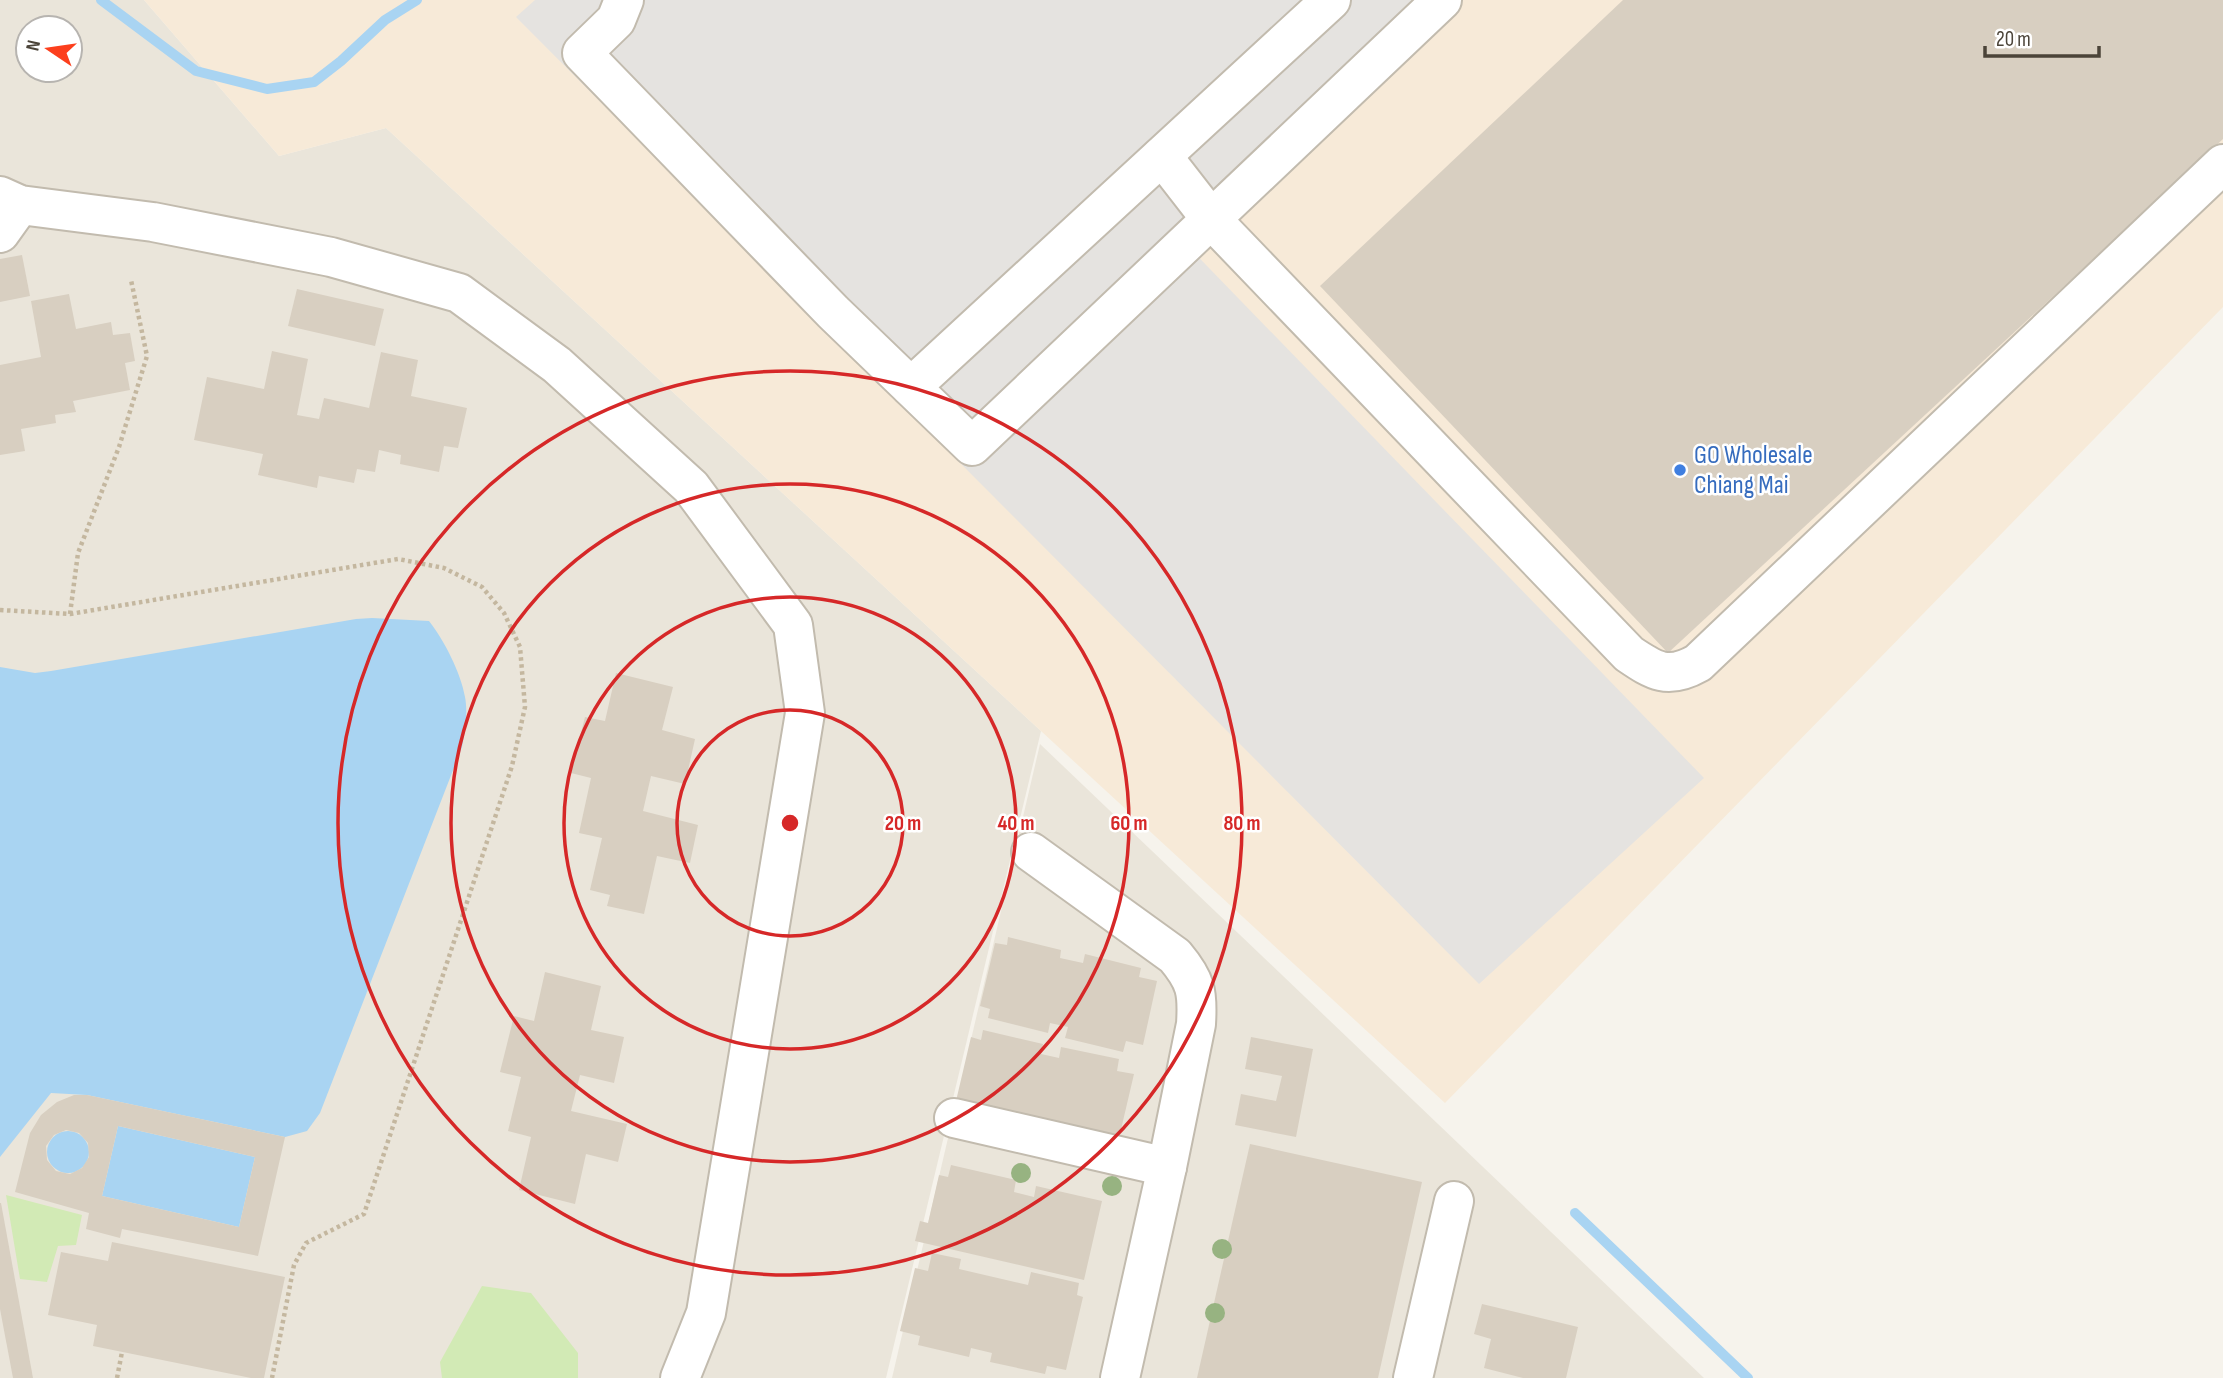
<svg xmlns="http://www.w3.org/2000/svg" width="2223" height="1378" font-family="'Sofia Sans Condensed',sans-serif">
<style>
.residential{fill:#eae5da;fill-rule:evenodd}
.commercial{fill:#f7ead8}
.green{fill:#d2eab5}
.parking{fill:#e5e3e0}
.water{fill:#a9d4f2}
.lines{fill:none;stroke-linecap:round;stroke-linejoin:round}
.stream{stroke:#a9d4f2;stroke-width:10}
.building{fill:#d8cfc1;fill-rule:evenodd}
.minor-casing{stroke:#c2bbae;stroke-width:42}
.path{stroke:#c4b79f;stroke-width:4.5;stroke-dasharray:3.5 3.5;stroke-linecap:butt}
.minor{stroke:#fff;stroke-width:38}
.tree{fill:#97b381}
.ring{fill:none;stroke:#d62828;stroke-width:3.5}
.shop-dot{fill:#3f7fe0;stroke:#fff;stroke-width:2.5}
.labels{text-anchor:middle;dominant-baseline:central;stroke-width:5;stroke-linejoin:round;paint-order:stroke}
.shop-label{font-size:26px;fill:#366cbe;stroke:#fff;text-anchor:start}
.centre{fill:#d62828;stroke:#fff;stroke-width:3.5}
.ring-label{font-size:21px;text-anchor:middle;font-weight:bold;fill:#d62828;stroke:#fff;stroke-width:5;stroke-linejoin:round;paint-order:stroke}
</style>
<rect width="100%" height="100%" fill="#f6f3ec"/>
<g class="residential">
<path d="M0,0H144L279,156L386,128L1041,731L886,1378H0ZM28,28H70V70H28Z"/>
<path d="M1040,744L1704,1378H892Z"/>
</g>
<path class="commercial" d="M144,0H2223V307L1445,1103L386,128L279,156Z"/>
<g class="green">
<path d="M6,1195L82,1215L76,1245L58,1246L47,1282L20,1279Z"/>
<path d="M482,1286L531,1293L578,1353V1378H442L440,1362Z"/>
</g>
<path class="parking" d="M535,0H1425L1176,234L1704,778L1479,984L516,17Z"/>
<g class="water">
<path d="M372,618L429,621C444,640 461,673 465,697C468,712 465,732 462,747L320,1113L307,1131L285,1137L87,1095L51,1093L0,1157V667L35,673L51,671L356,619Z"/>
<path d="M118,1126L255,1157L239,1227L102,1196Z"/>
<circle cx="68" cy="1152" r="21"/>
</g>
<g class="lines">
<g class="stream">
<path d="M101,0L196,71L267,89L314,82L341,61L385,20L417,0"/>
<path d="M1575,1213L1748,1378"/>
</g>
</g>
<g class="building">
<path d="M1623,0H2223V139L1668,653L1320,286Z"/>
<path d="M22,255L30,296L0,302V259Z"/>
<path d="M297,289L384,309L375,346L288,326Z"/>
<path d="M69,294L76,329L111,322L113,335L130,333L135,361L125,363L130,390L73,401L76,412L55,415L56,423L21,429L25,451L0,455V365L41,357L31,301Z"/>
<path d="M272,351L308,359L297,415L319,419L324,398L369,408L381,352L418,360L411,396L467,408L458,448L444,446L439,472L400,464L401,455L379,450L375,472L357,469L354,483L319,476L317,488L258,475L263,454L194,440L207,377L264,389Z"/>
<path d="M616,673L673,687L662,730L695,739L685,784L651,776L643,811L698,825L690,863L657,856L644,914L607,906L610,895L590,890L602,838L579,833L591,778L571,773L585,717L605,721Z"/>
<path d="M1008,937L1061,950L1060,958L1083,963L1085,954L1141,968L1139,977L1157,981L1143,1045L1126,1041L1123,1052L1065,1038L1068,1027L1050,1023L1048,1033L988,1018L990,1009L980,1006L995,943L1007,945Z"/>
<path d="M545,972L601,986L591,1030L624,1037L614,1083L580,1075L571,1111L627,1124L618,1162L586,1154L575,1204L519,1190L531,1137L508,1131L521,1077L500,1072L514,1016L534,1021Z"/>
<path d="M983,1030L1043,1044L1041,1054L1059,1058L1061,1047L1119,1059L1117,1071L1134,1074L1119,1138L956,1101L971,1037L981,1040Z"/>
<path d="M1251,1037L1313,1049L1296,1137L1235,1125L1241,1094L1276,1101L1282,1076L1245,1069Z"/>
<path d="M74,1095H87L285,1137L258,1256L122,1229L120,1238L86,1229L89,1213L15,1192L30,1133L41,1115L57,1102ZM118,1126L255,1157L239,1227L102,1196ZM66,1130L79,1133L88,1143L89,1157L82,1168L70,1174L56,1171L47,1160L46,1146L54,1135Z"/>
<path d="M1250,1144L1422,1182L1378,1378H1197Z"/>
<path d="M951,1165L1016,1180L1014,1192L1034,1197L1036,1186L1102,1201L1084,1280L915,1241L920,1221L928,1223L939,1175L948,1177Z"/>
<path d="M0,1203H1L33,1378H13L0,1309Z"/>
<path d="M112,1242L285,1277L264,1378H251L93,1346L97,1325L48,1315L61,1252L108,1261Z"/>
<path d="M932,1253L961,1259L959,1269L1028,1285L1031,1272L1079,1283L1077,1295L1083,1297L1066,1370L1047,1366L1045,1374L990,1362L992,1353L971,1348L969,1357L918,1345L920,1336L900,1331L915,1268L928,1271Z"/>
<path d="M1482,1304L1578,1327L1566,1378H1523L1484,1368L1491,1339L1474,1334Z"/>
</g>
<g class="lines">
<g class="minor-casing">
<g id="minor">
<path d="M624,0L616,20L582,53L833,312L972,446L1442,0"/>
<path d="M1162,156L1211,219L1629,654C1654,671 1668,680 1698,663L2223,164"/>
<path d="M0,196L20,205L153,222L331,257L459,293L557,365L691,487L793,625L805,713L706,1313L680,1378"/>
<path d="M0,233L20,205"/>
<path d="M911,387L1331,0"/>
<path d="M1031,852L1175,956C1196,981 1198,992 1196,1024L1167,1167L1120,1378"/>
<path d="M954,1118L1167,1167"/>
<path d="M1413,1378L1454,1201"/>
</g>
</g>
<g class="path">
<path d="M0,610L70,614L398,559L444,568L482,587L504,613L520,647L525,707L512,766L364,1214L306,1243L294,1265L272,1378"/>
<path d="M70,614L78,553L119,447L147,356L131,280"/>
<path d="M117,1378L122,1352"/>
</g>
<use href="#minor" class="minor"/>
</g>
<g class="tree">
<circle cx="1021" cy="1173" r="10"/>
<circle cx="1112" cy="1186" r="10"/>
<circle cx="1222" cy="1249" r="10"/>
<circle cx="1215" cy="1313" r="10"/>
</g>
<g class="ring">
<circle cx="790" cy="823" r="113"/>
<circle cx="790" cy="823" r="226"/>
<circle cx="790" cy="823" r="339"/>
<circle cx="790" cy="823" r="452"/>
</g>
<circle class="shop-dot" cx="1680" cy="470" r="7"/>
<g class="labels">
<g class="shop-label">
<text x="1694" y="455">GO Wholesale<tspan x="1694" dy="30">Chiang Mai</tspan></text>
</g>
</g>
<circle cx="790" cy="823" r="10" class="centre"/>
<g class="ring-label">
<text x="903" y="830">20 m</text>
<text x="1016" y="830">40 m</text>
<text x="1129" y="830">60 m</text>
<text x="1242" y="830">80 m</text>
</g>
<g transform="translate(49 49) rotate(283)"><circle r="33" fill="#ffffff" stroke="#b7b4b0" stroke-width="2"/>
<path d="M0-5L12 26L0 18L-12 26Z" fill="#fc3f1d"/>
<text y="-10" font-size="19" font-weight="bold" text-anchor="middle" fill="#4b4439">N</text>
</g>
<path d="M1985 46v10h114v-10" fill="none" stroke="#4b4439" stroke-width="3.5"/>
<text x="1996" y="46" font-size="21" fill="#4b4439" stroke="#ffffff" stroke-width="5" paint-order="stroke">20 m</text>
</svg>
